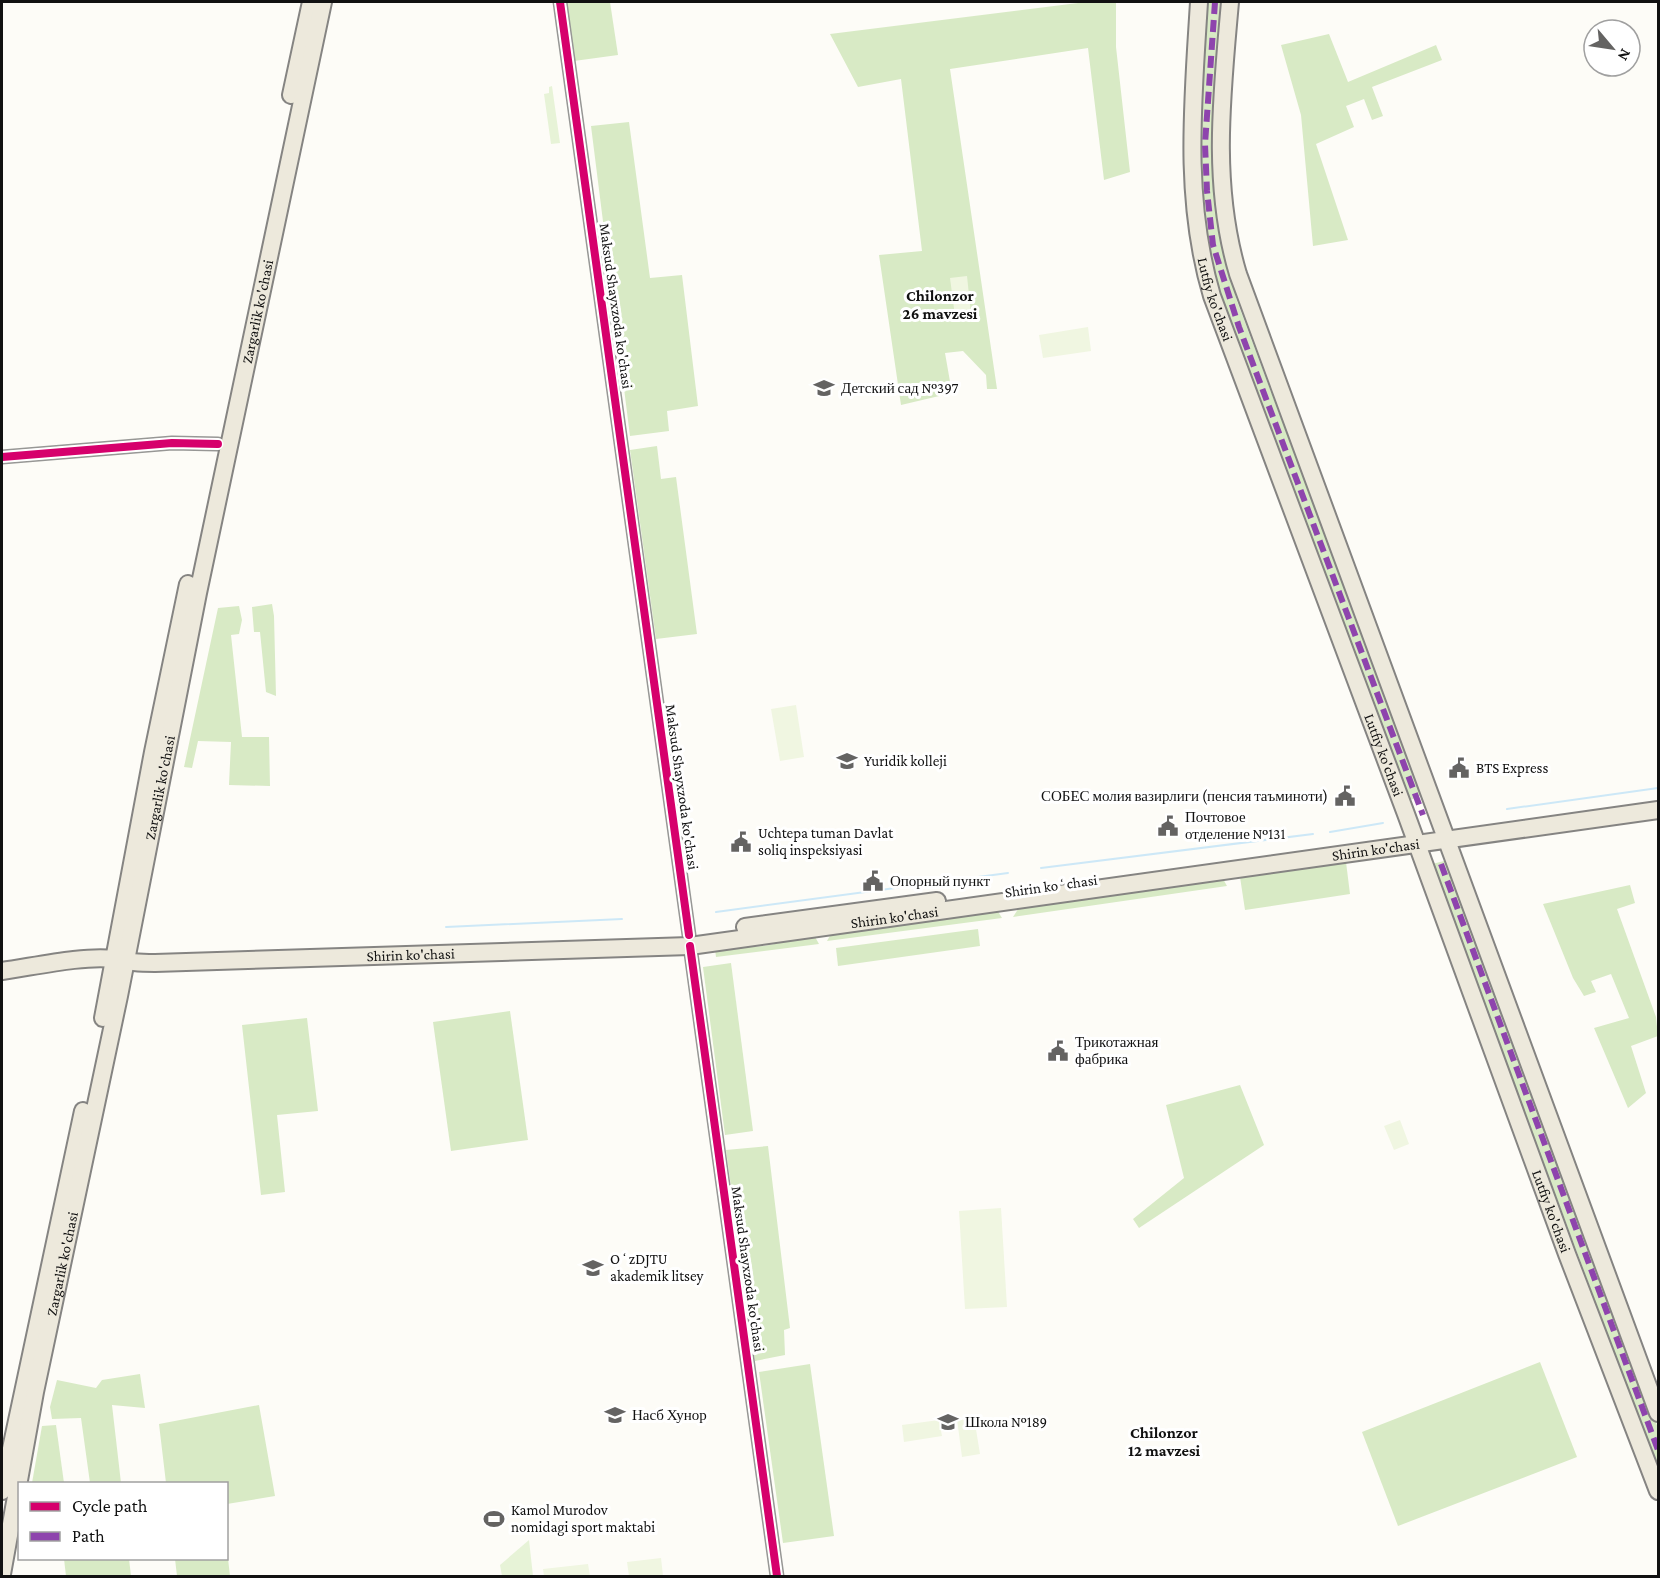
<svg xmlns="http://www.w3.org/2000/svg" width="1660" height="1578" font-family="'Crimson Pro',serif">
<style>
.green{fill:#e7f3d7}
.forest{fill:#d8eac5}
.pitch{fill:#f0f6e1}
.lines{fill:none;stroke-linecap:round;stroke-linejoin:round}
.stream{stroke:#cde8f7;stroke-width:2}
.minor-casing{stroke:#979795;stroke-width:15}
.major-casing{stroke:#858482;stroke-width:20}
.minor{stroke:#fffffe;stroke-width:12}
.major{stroke:#ede9dc;stroke-width:16}
.quiet{stroke:#8e44ad;stroke-width:6;stroke-dasharray:12 6;stroke-linecap:butt}
.cycleway-casing{stroke:#fff;stroke-width:11}
.cycleway{stroke:#d6006c;stroke-width:8}
.labels{text-anchor:middle;dominant-baseline:central;stroke-width:6;stroke-linejoin:round;paint-order:stroke}
.street-label{font-size:15px;fill:#111;stroke:#fff}
.poi-label{font-size:15px;fill:#111;stroke:#fff;text-anchor:start}
.neighbourhood-label{font-size:16px;font-weight:bold;fill:#111;stroke:#fff}
</style>
<rect width="100%" height="100%" fill="#fdfcf7"/>
<g class="green">
<path d="M552,86L560,143L551,144L544,94L549,93V87Z"/>
<path d="M529,1540L533,1576H502L500,1565Z"/>
</g>
<g class="forest">
<path d="M566,2H610L618,55L574,61Z"/>
<path d="M1086,2H1116V47L1130,172L1104,180L1088,48L950,69L997,389H987L986,375L963,351L945,353L952,393L901,405L879,255L922,251L901,79L858,87L830,34Z"/>
<path d="M1207,2H1221L1213,164L1221,242L1237,301L1422,795L1408,801L1312,536L1222,305L1207,241L1198,146Z"/>
<path d="M1329,34L1348,82L1436,45L1442,60L1372,87L1383,116L1372,120L1364,99L1346,106L1354,127L1316,144L1348,240L1313,246L1301,115L1281,45Z"/>
<path d="M629,122L650,278L682,275L698,406L667,411L669,431L630,436L591,126Z"/>
<path d="M657,446L661,479L676,477L697,634L656,639L630,450Z"/>
<path d="M272,604L274,616L276,696L266,692L260,632H254L252,607Z"/>
<path d="M239,606L242,620L239,634L231,635L242,737H269L270,786L229,785L231,742L198,741L192,768L184,767L218,608Z"/>
<path d="M1448,860L1658,1428V1469L1432,864Z"/>
<path d="M1346,862L1350,894L1245,910L1240,877Z"/>
<path d="M1222,877L1227,886L1013,917L1020,906Z"/>
<path d="M1630,885L1635,903L1617,909L1656,1017L1658,1036L1631,1046L1646,1093L1628,1108L1594,1028L1629,1018L1611,974L1591,981L1596,992L1584,996L1573,978L1543,904Z"/>
<path d="M997,910L1002,918L827,941L831,934Z"/>
<path d="M978,929L980,946L838,966L836,948Z"/>
<path d="M814,935L819,944L716,957L715,949C731,947 747,948 763,946C780,944 797,937 814,935Z"/>
<path d="M731,963L753,1131L725,1135L703,967Z"/>
<path d="M510,1011L528,1140L451,1151L433,1022Z"/>
<path d="M307,1018L318,1111L277,1115L285,1192L261,1195L242,1025Z"/>
<path d="M1240,1085L1264,1145L1139,1228L1133,1219L1184,1178L1166,1105Z"/>
<path d="M768,1146L790,1328L784,1330L785,1355L755,1361L726,1150Z"/>
<path d="M1540,1362L1577,1457L1398,1526L1362,1432Z"/>
<path d="M810,1364L834,1536L783,1543L759,1372Z"/>
<path d="M140,1374L145,1408L112,1405L121,1483H90L81,1418L52,1419L50,1407L57,1380L96,1388L102,1380Z"/>
<path d="M259,1405L275,1496L227,1504L226,1484L166,1483L159,1424Z"/>
<path d="M56,1425L64,1483H32L42,1426Z"/>
<path d="M227,1550L230,1576H177L175,1559L226,1558Z"/>
<path d="M64,1559H129L131,1576H66Z"/>
</g>
<g class="pitch">
<path d="M967,276L971,314L955,316L950,278Z"/>
<path d="M1088,327L1091,351L1043,358L1039,335Z"/>
<path d="M796,705L804,757L780,761L771,709Z"/>
<path d="M1400,1120L1409,1144L1394,1150L1384,1126Z"/>
<path d="M1001,1208L1007,1307L965,1309L959,1211Z"/>
<path d="M974,1417L980,1454L962,1457L957,1419Z"/>
<path d="M939,1420L942,1436L904,1442L902,1425Z"/>
<path d="M661,1558L663,1576H629L627,1562Z"/>
<path d="M588,1564L590,1576H544L543,1569Z"/>
</g>
<g class="lines">
<g class="stream">
<path d="M1507,809L1658,788"/>
<path d="M1330,832L1383,823"/>
<path d="M1041,868L1313,834"/>
<path d="M716,912L1008,873"/>
<path d="M446,927L622,919"/>
</g>
<g class="minor-casing">
<g id="minor">
<path d="M560,2L689,935"/>
<path d="M2,457L172,443L218,444"/>
<path d="M690,946L777,1576"/>
</g>
</g>
<g class="major-casing">
<g id="major">
<path id="s1" d="M1199,2C1193,101 1183,199 1212,296L1406,814L1567,1254L1658,1491"/>
<path d="M1230,2C1222,93 1211,184 1238,274L1658,1413"/>
<path d="M291,95L311,2"/>
<path d="M745,927L937,901"/>
<path id="s2" d="M2,971C32,967 84,955 114,959C130,962 137,963 155,963L690,946L1658,810"/>
<path d="M103,1018L153,752L188,584"/>
<path d="M2,1491L83,1111"/>
<path id="s3" d="M2,1574L35,1392L119,996L198,593L323,2"/>
</g>
</g>
<use href="#minor" class="minor"/>
<use href="#major" class="major"/>
<g class="quiet">
<path d="M1215,2L1205,144L1207,191L1213,245L1239,327L1423,815"/>
<path d="M1441,864L1658,1450"/>
</g>
<g class="cycleway-casing">
<g id="cycleway">
<path d="M560,2L689,935"/>
<path d="M2,457L172,443L218,444"/>
<path d="M690,946L777,1576"/>
</g>
</g>
<use href="#cycleway" class="cycleway"/>
</g>
<defs>
<g id="school-bare" transform="scale(1.62)"><path d="M0-5L7-2L0 1L-7-2ZM-4 1L0 2.5L4 1V4Q0 6-4 4Z" fill="#646362" stroke="#fff" stroke-width="2.5" paint-order="stroke"/></g>
<g id="university-bare" transform="scale(1.62)"><path d="M0-5L7-2L0 1L-7-2ZM-4 1L0 2.5L4 1V4Q0 6-4 4Z" fill="#646362" stroke="#fff" stroke-width="2.5" paint-order="stroke"/></g>
<g id="civic-bare" transform="scale(1.62)"><path d="M-.6-6.5H3V-4.5H.6V-3L4-1V1h2V6H-6V1h2V-1L-.6-3ZM-1.2 2.5V6h2.4V2.5Z" fill="#646362" stroke="#fff" stroke-width="2.5" paint-order="stroke"/></g>
<g id="stadium-bare" transform="scale(1.62)"><path d="M0-5a6.5 5 0 1 0 0 10a6.5 5 0 1 0 0-10ZM-3.5-1.8h7v3.6h-7Z" fill="#646362" stroke="#fff" stroke-width="2.5" paint-order="stroke"/></g>
</defs>
<g fill-rule="evenodd">
<use href="#school-bare" x="824" y="388"/>
<use href="#university-bare" x="847" y="761"/>
<use href="#civic-bare" x="1459" y="768"/>
<use href="#civic-bare" x="1345" y="796"/>
<use href="#civic-bare" x="1168" y="826"/>
<use href="#civic-bare" x="741" y="842"/>
<use href="#civic-bare" x="873" y="881"/>
<use href="#civic-bare" x="1058" y="1051"/>
<use href="#university-bare" x="593" y="1268"/>
<use href="#university-bare" x="615" y="1415"/>
<use href="#school-bare" x="948" y="1422"/>
<use href="#stadium-bare" x="494" y="1519"/>
</g>
<g class="labels">
<g class="street-label">
<text stroke="none"><textPath href="#s1" startOffset="300">Lutfiy ko'chasi</textPath></text>
<text transform="translate(616 306) rotate(82)">Maksud Shayxzoda ko'chasi</text>
<text stroke="none"><textPath href="#s3" startOffset="1288">Zargarlik ko'chasi</textPath></text>
<text stroke="none"><textPath href="#s1" startOffset="786">Lutfiy ko'chasi</textPath></text>
<text stroke="none"><textPath href="#s3" startOffset="802">Zargarlik ko'chasi</textPath></text>
<text transform="translate(682 787) rotate(82)">Maksud Shayxzoda ko'chasi</text>
<text stroke="none"><textPath href="#s2" startOffset="1382">Shirin ko'chasi</textPath></text>
<text transform="translate(1051 886) rotate(-8)">Shirin koʻchasi</text>
<text stroke="none"><textPath href="#s2" startOffset="896">Shirin ko'chasi</textPath></text>
<text stroke="none"><textPath href="#s2" startOffset="410">Shirin ko'chasi</textPath></text>
<text stroke="none"><textPath href="#s1" startOffset="1272">Lutfiy ko'chasi</textPath></text>
<text stroke="none"><textPath href="#s3" startOffset="316">Zargarlik ko'chasi</textPath></text>
<text transform="translate(748 1269) rotate(82)">Maksud Shayxzoda ko'chasi</text>
</g>
<g class="poi-label">
<text x="841" y="388">Детский сад №397</text>
<text x="864" y="761">Yuridik kolleji</text>
<text x="1476" y="768">BTS Express</text>
<text x="1328" y="796" text-anchor="end">СОБЕС молия вазирлиги (пенсия таъминоти)</text>
<text x="1185" y="817">Почтовое<tspan x="1185" dy="17">отделение №131</tspan></text>
<text x="758" y="833">Uchtepa tuman Davlat<tspan x="758" dy="17">soliq inspeksiyasi</tspan></text>
<text x="890" y="881">Опорный пункт</text>
<text x="1075" y="1042">Трикотажная<tspan x="1075" dy="17">фабрика</tspan></text>
<text x="610" y="1259">OʻzDJTU<tspan x="610" dy="17">akademik litsey</tspan></text>
<text x="632" y="1415">Насб Хунор</text>
<text x="965" y="1422">Школа №189</text>
<text x="511" y="1510">Kamol Murodov<tspan x="511" dy="17">nomidagi sport maktabi</tspan></text>
</g>
<g class="neighbourhood-label">
<text x="940" y="295">Chilonzor<tspan x="940" dy="18">26 mavzesi</tspan></text>
<text x="1164" y="1432">Chilonzor<tspan x="1164" dy="18">12 mavzesi</tspan></text>
</g>
</g>
<rect width="1660" height="1578" fill="none" stroke="#111111" stroke-width="6"/>
<rect x="18" y="1482" width="210" height="78" fill="#ffffff" stroke="#a0a0a0" stroke-width="1.5"/>
<rect x="30" y="1502" width="30" height="9" fill="#d6006c" stroke="#a0a0a0" stroke-width="1.5"/>
<text x="72" y="1512" font-size="18" fill="#111111">Cycle path</text>
<rect x="30" y="1532" width="30" height="9" fill="#8e44ad" stroke="#a0a0a0" stroke-width="1.5"/>
<text x="72" y="1542" font-size="18" fill="#111111">Path</text>
<g transform="translate(1612 48) rotate(119)"><circle r="28" fill="#ffffff" stroke="#a0a0a0" stroke-width="1.5"/>
<path d="M0-4.5L10 22L0 15L-10 22Z" fill="#646362"/>
<text y="-9" font-size="16" font-weight="bold" text-anchor="middle" fill="#111111">N</text>
</g>
</svg>
